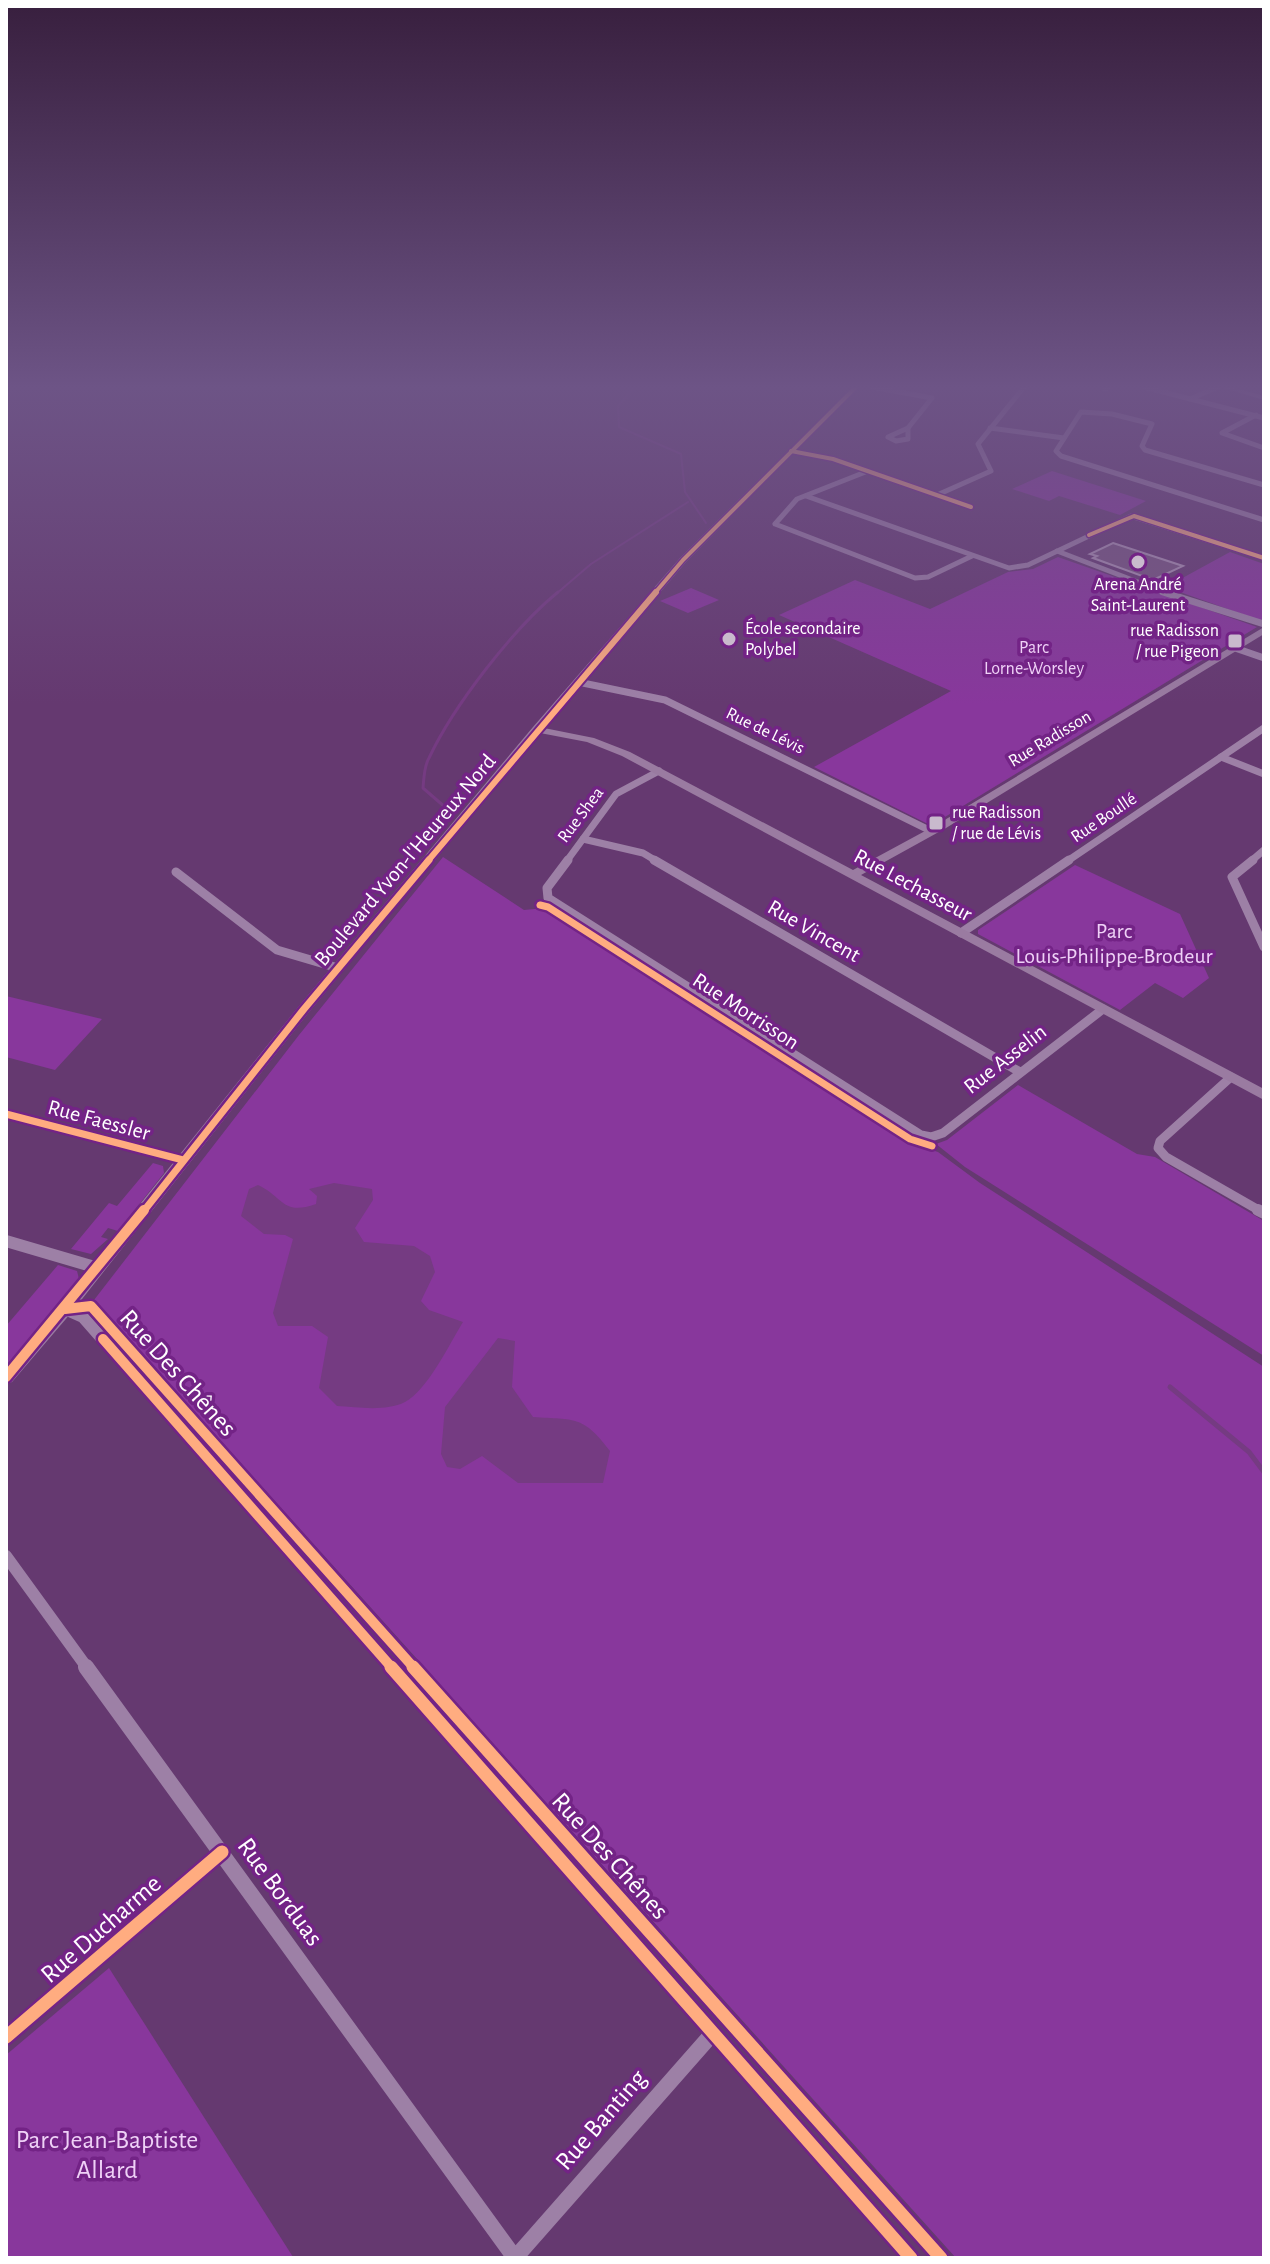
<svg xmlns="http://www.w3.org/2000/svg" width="1270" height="2264" font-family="'Alegreya Sans',sans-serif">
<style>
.green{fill:#88379c}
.water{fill:#753b82}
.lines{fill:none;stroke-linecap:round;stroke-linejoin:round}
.stream-far2{stroke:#753b82;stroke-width:2}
.stream-far1{stroke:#753b82;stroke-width:3}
.stream{stroke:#753b82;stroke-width:5}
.building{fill:#785480;stroke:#ad93b4;stroke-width:2}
.street-far4{stroke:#9d80a6;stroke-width:5}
.street-far3{stroke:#9d80a6;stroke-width:7}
.street-far2{stroke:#9d80a6;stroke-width:9}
.street-far1{stroke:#9d80a6;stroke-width:12}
.street{stroke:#9d80a6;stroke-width:16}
.secondary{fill:#9a7ba1;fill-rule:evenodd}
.cycleway-far4-casing{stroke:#732386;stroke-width:7}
.cycleway-far3-casing{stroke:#732386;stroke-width:10}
.cycleway-far2-casing{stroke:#732386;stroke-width:12}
.cycleway-far1-casing{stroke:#732386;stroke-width:15}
.cycleway-casing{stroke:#732386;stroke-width:18}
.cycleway-far4{stroke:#ffac80;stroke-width:4}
.cycleway-far3{stroke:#ffac80;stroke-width:6}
.cycleway-far2{stroke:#ffac80;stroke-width:7}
.cycleway-far1{stroke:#ffac80;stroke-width:10}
.cycleway{stroke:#ffac80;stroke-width:13}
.poi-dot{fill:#c9bacd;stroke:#732386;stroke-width:3}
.labels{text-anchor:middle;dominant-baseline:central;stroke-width:7;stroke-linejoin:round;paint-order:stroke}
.far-poi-label{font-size:18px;fill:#fff;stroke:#732386;text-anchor:start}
.far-park-label{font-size:18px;fill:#efd1f7;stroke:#732386}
.far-street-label{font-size:18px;fill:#fff;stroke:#732386}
.street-label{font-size:22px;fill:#fff;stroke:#732386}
.park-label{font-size:22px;fill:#efd1f7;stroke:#732386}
.near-street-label{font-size:26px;fill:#fff;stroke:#732386}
.near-park-label{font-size:26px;fill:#efd1f7;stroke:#732386}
</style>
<rect width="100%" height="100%" fill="#653970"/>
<g class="green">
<path d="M1052,471L1146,501L1120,515L1059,496L1049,501L1012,489Z"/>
<path d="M1230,552L1264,564V622L1166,587Z"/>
<path d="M1058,557L1257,627L935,823H926L814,767L951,691L779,615L855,580L930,609L1008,572L1033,569Z"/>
<path d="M691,588L719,600L688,613L660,601Z"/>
<path d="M443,857L524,910L545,908L916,1145L938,1152L980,1183L1264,1367V2258H956L94,1300L299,1035Z"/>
<path d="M1075,865L1180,914L1209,978L1183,998L1155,983L1120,1010L978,934V930Z"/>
<path d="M6,996L102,1019L55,1070L6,1057Z"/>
<path d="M1018,1085L1137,1154L1155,1157L1264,1221V1356L965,1167L936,1144L947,1140Z"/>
<path d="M153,1163L163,1166L164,1173L118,1231L108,1228L101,1237L108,1239L91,1254L71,1249L109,1203L117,1206Z"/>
<path d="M58,1265L77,1271L79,1279L6,1366V1326Z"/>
<path d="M109,1968L293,2257L292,2258H6V2055Z"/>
</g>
<g class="water">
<path d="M334,1183L372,1189L373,1200L355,1228L364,1242L414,1246L430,1256L435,1272L421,1301L429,1310L463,1322C450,1343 427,1391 405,1402C385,1412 357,1407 337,1406L319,1388L328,1337L312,1326H278L273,1313L293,1239L285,1235L264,1234L241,1216L249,1189L258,1185C284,1197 282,1216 316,1204L317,1196L309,1189Z"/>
<path d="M498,1338L515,1341L512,1387L533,1417C575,1420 583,1415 610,1451L603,1483H518L482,1456L460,1469L447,1467L441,1454L445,1407Z"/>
</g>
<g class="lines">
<g class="stream-far2">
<path d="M635,387L618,406L619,427L681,454L685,492L706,523"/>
<path d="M556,594L591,564L688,502"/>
</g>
<path class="stream-far1" d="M453,814L423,788C424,778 424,766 429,758C454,705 513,629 558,592"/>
<path class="stream" d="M1170,1387L1249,1452L1264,1472"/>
</g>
<path class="building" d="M1113,543L1183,566L1153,580L1093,558L1097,556L1090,554Z"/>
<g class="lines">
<g class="street-far4">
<path d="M872,387L932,398L908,428"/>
<path d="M1144,387L1264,418"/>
<path d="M1105,389L1110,387"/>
<path d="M1190,399L1218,387"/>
<path d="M1256,415L1222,433L1264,448"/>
<path d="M908,428V439L896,441L888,437Z"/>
<path d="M990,428L1064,438"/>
<path d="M791,451L833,459L971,507"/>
<path d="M868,471L797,499L775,524L915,578L928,577L972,556"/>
<path d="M1264,485L1145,450L1142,446L1152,424L1112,414L1081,412L1056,451L1061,456L1264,520"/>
<path d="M937,495L991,471L978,444L1024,387"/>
<path d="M806,496L1009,568L1028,565L1131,516L1264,558"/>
<path d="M1057,551L1169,594"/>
</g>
<g class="street-far3">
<path d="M1163,592L1264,624"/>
<path d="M1235,648L1264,658"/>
<path d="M578,682L665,700L931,831"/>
<path d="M1221,757L1264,774"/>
<path d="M583,839L643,853L658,862"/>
<path d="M566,862L616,794L659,771"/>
<path d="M1066,862L1264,728"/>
<path d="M1250,862L1264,850"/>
</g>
<g class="street-far2">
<path d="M568,860L547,888L548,898L921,1135L931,1137L943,1133L1103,1009"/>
<path d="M654,860L1020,1072"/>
<path d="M1253,860L1232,877L1264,947"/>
<path d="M176,872L277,950L338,968"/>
<path d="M961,933L1069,860"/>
<path d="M1231,1077L1160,1141L1158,1148L1166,1157L1262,1212"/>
<path d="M6,1114L183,1160"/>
</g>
<g class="street-far1">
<path d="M1258,1210L1264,1213"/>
<path d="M6,1241L98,1268"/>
<path d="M65,1309L83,1317L392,1669"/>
<path d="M6,1556L88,1669"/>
</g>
<g class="street">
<path d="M86,1667L515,2258L713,2033"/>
<path d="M391,1667L911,2258"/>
<path d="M6,2037L222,1852"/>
</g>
<g class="secondary">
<path d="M852,387H859L686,562L544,728L594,738L630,752L853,870L938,824L1264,627V634L946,828L861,875L1264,1089V1100L622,756L587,742L540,733L309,1012L71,1313L12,1382L6,1384V1366L59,1305L299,1006L533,727L680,558Z"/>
<path d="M1220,387H1231L1264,396V400Z"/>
</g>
<g class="cycleway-far4-casing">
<g id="cycleway-far4">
<path d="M791,451L833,459L971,507"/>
<path d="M1089,535L1134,516L1264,558"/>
<path d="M654,594L683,560L856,387"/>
</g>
</g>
<g class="cycleway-far3-casing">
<path id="cycleway-far3" d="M427,862L656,592"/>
</g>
<g class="cycleway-far2-casing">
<g id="cycleway-far2">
<path d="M540,905L548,907L910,1139L932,1146"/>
<path d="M6,1114L183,1160"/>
<path d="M143,1212L304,1009L429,860"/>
</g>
</g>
<g class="cycleway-far1-casing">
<g id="cycleway-far1">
<path d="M65,1309L91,1306L415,1669"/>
<path d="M103,1339L393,1669"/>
<path d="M6,1377L144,1210"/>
</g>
</g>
<g class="cycleway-casing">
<g id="cycleway">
<path d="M391,1667L911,2258"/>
<path d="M413,1667L941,2258"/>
<path d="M6,2037L222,1852"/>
</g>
</g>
<use href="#cycleway-far4" class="cycleway-far4"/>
<use href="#cycleway-far3" class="cycleway-far3"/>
<use href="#cycleway-far2" class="cycleway-far2"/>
<use href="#cycleway-far1" class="cycleway-far1"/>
<use href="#cycleway" class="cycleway"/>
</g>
<linearGradient id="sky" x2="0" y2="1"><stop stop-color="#381f3e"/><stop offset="0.55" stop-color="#6d5486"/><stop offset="1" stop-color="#6d5486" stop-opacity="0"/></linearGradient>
<rect width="1270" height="704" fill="url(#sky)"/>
<g class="poi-dot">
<circle cx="1138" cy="562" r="8"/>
<circle cx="729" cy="639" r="8"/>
<rect x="1227" y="633" width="16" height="16" rx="4"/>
<rect x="928" y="815" width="16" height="16" rx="4"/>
</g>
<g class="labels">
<g class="far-poi-label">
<text x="1138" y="585" text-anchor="middle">Arena André<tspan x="1138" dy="21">Saint-Laurent</tspan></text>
<text x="745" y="629">École secondaire<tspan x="745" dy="21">Polybel</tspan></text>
<text x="1219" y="631" text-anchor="end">rue Radisson<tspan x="1219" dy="21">/ rue Pigeon</tspan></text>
<text x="952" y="813">rue Radisson<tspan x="952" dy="21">/ rue de Lévis</tspan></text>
</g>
<g class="far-park-label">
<text x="1034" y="648">Parc<tspan x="1034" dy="21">Lorne-Worsley</tspan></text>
</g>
<g class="far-street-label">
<text transform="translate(765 731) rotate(26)">Rue de Lévis</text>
<text transform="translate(1050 739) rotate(-31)">Rue Radisson</text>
<text transform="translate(581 815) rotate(-53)">Rue Shea</text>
<text transform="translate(1104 818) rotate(-34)">Rue Boullé</text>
</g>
<g class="street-label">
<text transform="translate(405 860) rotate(-50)">Boulevard Yvon-l'Heureux Nord</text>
<text transform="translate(913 885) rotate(28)">Rue Lechasseur</text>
<text transform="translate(814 931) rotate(30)">Rue Vincent</text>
<text transform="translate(746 1011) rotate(33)">Rue Morrisson</text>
<text transform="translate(1005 1059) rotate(-38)">Rue Asselin</text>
<text transform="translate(99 1120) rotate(15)">Rue Faessler</text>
</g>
<g class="park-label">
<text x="1114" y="931">Parc<tspan x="1114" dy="25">Louis-Philippe-Brodeur</tspan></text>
</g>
<g class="near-street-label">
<text transform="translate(178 1373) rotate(48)">Rue Des Chênes</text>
<text transform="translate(610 1856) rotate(48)">Rue Des Chênes</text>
<text transform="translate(280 1892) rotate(54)">Rue Borduas</text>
<text transform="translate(101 1929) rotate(-41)">Rue Ducharme</text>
<text transform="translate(601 2120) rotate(-49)">Rue Banting</text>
</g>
<g class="near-park-label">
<text x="107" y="2140">Parc Jean-Baptiste<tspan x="107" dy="30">Allard</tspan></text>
</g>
</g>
<rect width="1270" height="2264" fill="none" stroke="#ffffff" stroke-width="16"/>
</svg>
